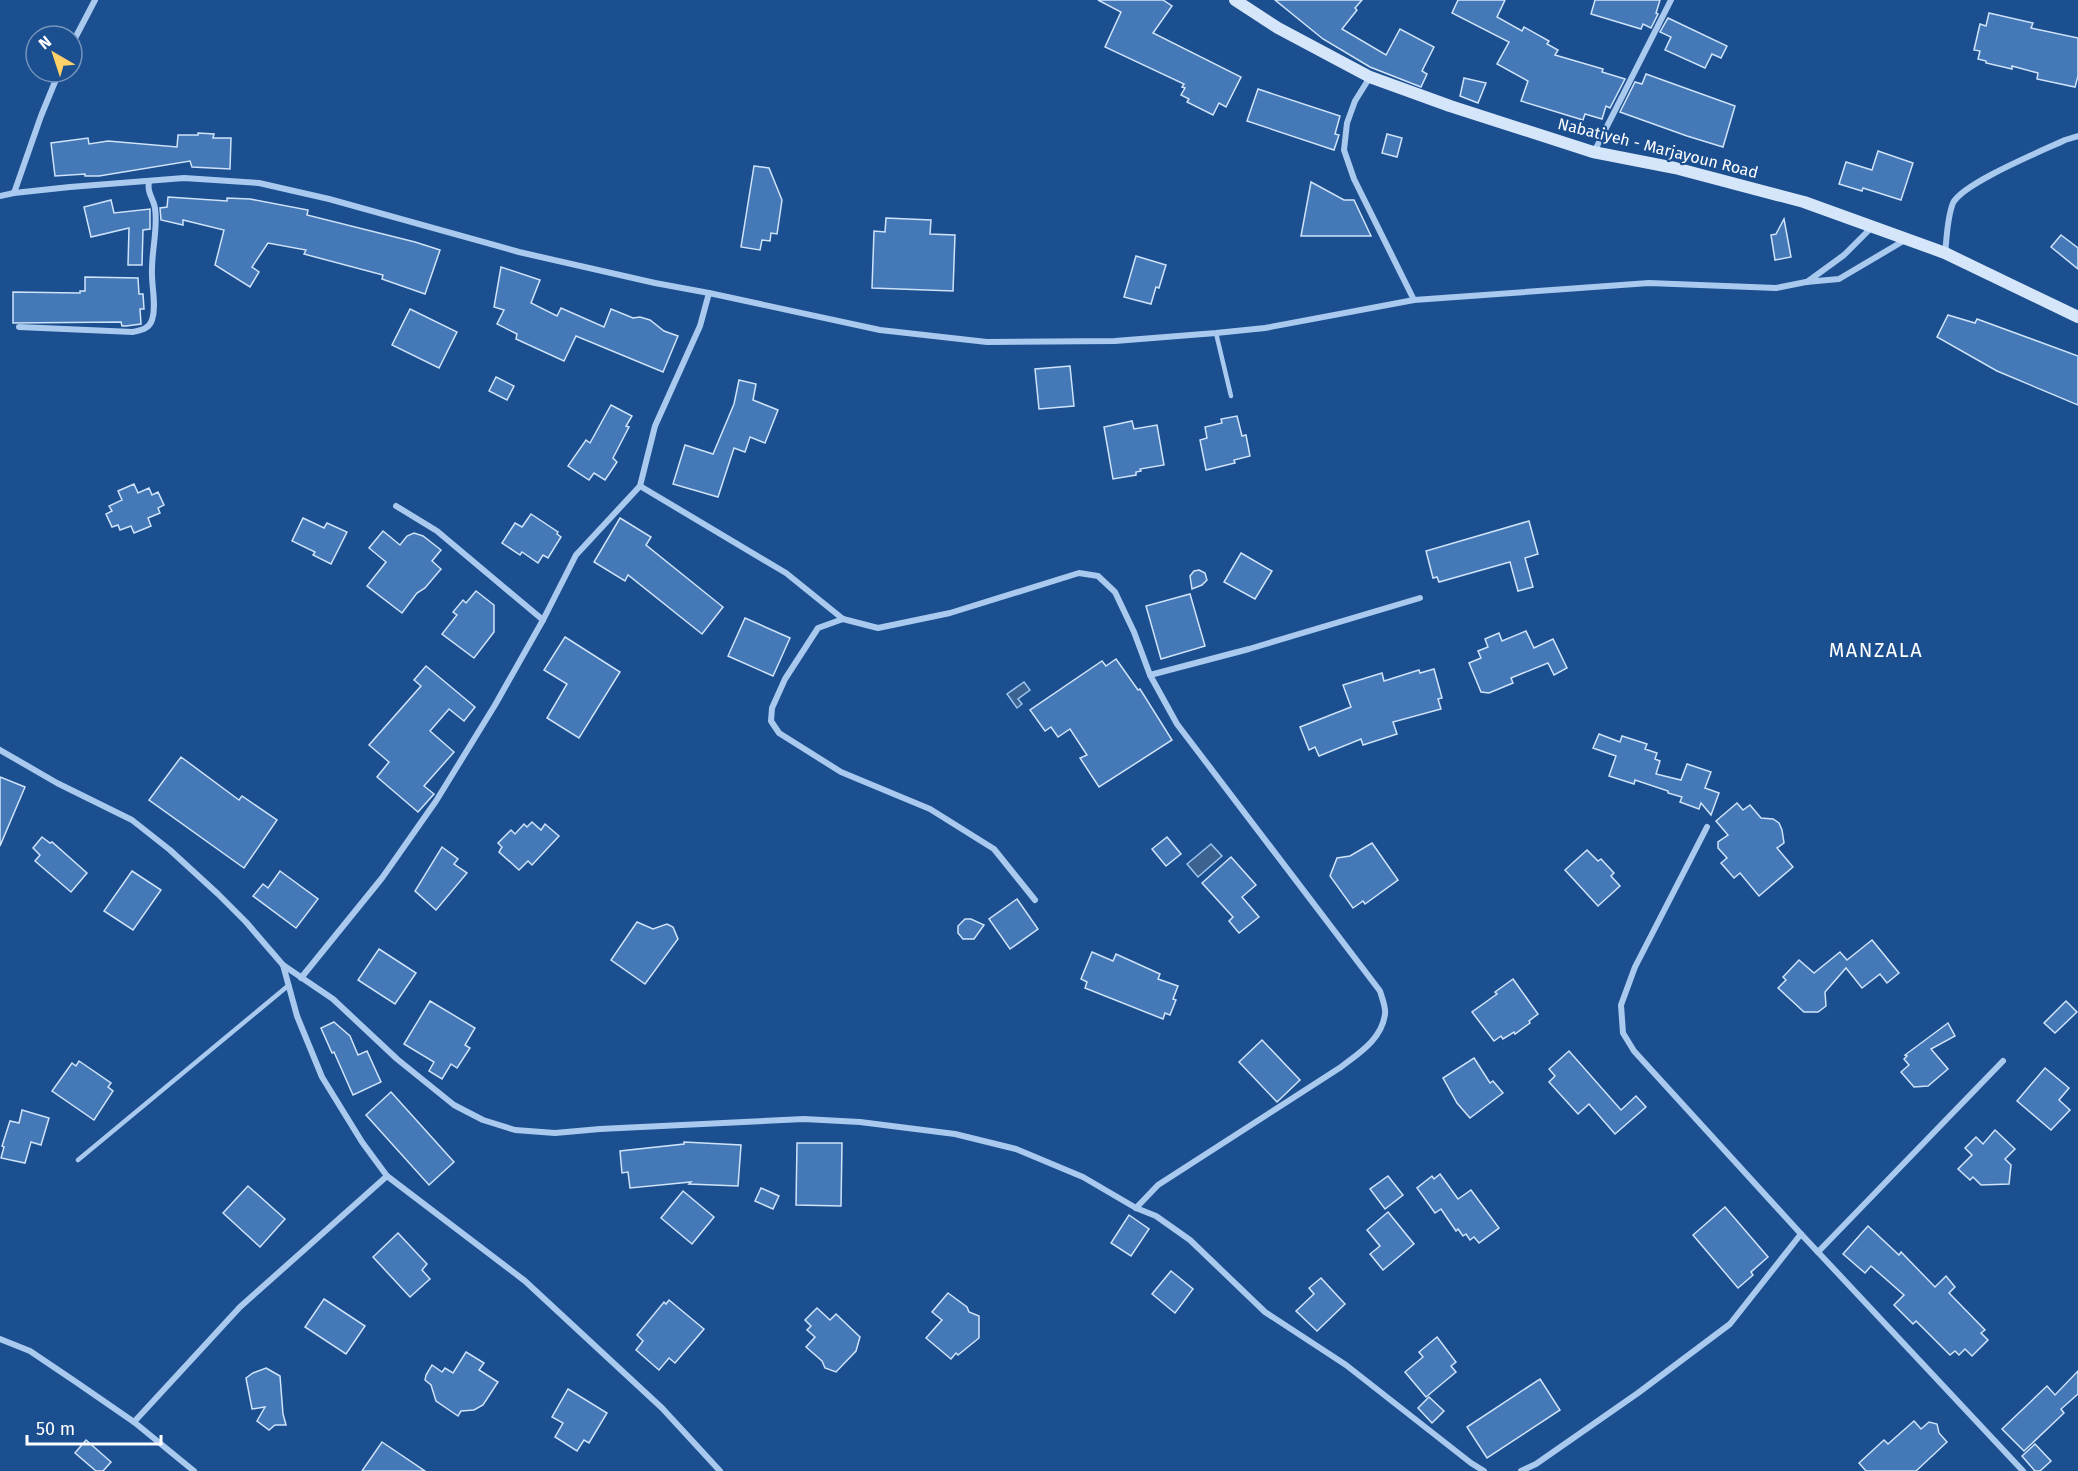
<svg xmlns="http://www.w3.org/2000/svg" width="2078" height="1471" font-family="'Fira Sans',sans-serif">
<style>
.water{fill:#3c6290;stroke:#9cc4f0;stroke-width:1.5}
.building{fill:#4478b7;stroke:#cfe3fa;stroke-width:1.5}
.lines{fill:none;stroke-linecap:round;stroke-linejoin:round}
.service{stroke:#a9c9ee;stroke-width:4.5}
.minor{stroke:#a9c9ee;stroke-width:6}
.secondary{stroke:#d6e6fa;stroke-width:12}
.labels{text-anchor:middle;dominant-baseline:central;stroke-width:4.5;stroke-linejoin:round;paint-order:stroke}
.street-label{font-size:16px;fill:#fff;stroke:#1b4f8f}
.quarter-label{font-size:20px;letter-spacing:1.5px;fill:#fff;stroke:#1b4f8f}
</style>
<rect width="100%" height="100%" fill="#1b4f8f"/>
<g class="water">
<path d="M1024,682L1030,690L1018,699L1022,704L1017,708L1007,694Z"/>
<path d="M1211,844L1222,856L1198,877L1187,864Z"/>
</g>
<g class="building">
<path d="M1098,0H1163L1172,6L1153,33L1241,77L1226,107L1219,103L1213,115L1187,102L1189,99L1181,95L1185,88L1182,87L1184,84L1105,47L1121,12Z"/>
<path d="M1275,0H1362L1355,8L1357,10L1342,29L1386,55L1400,29L1434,47L1422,71L1427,74L1421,87L1370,67L1323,39Z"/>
<path d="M1458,0H1505L1497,17L1522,31L1524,27L1549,41L1547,44L1558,50L1555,55L1603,69L1602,72L1625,79L1610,108L1606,106L1602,119L1585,114L1583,120L1521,101L1528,81L1497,64L1509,42L1452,13Z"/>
<path d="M1595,0H1660L1656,13L1658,14L1651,28L1643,24L1641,29L1591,14Z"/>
<path d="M1989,13L2033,23L2031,28L2078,38V76L2075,87L2037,79L2038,73L2012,66V69L1986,63V61L1978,59L1980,51L1974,50L1980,24L1986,26Z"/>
<path d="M1668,18L1727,46L1721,58L1712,54L1705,68L1665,50L1671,37L1660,32Z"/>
<path d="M1646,74L1735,106L1723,147L1687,136L1620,112L1635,82L1642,84Z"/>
<path d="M1464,78L1486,83L1478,103L1460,96Z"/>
<path d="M1258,89L1340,116L1335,134L1339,135L1334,150L1247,121Z"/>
<path d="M198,133L214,134L213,138H231L230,169L192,167L190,161L99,176H85V174L55,176L51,143L88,138L89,144L108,141L177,147L178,135H198Z"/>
<path d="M1387,134L1402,138L1397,157L1382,153Z"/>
<path d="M1878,151L1913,163L1901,200L1863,188L1862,191L1839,184L1846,162L1872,170Z"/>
<path d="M754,166L769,168L782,200L777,234L771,233L770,241L762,240L760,250L741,247Z"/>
<path d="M1311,182L1344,200H1354L1371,236H1301Z"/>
<path d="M168,197L227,201V198L250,199L308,210L307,215L415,242L440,250L425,294L382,279L383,275L304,254L306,250L268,243L252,267L259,272L250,287L215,265L224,230L183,220V225L161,220L160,208L167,207Z"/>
<path d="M111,200L114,213L150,209V229L143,230L142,265H128L129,228L91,237L84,207Z"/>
<path d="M886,218L931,220L930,234L955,235L953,291L872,288L874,231L885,232Z"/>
<path d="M1784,219L1791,257L1775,260L1771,235L1776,234Z"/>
<path d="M2061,235L2078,248V269L2051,247Z"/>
<path d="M1136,256L1166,265L1159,288L1156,287L1151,304L1124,297Z"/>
<path d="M501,267L540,280L531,303L557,316L561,308L604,327L611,309L633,318L640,317L650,320L664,331L678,336L663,372L576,336L564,361L516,339L517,334L497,324L504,310L494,307Z"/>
<path d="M85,277L138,278L139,294H143L144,309H140L141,324L126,326H122L121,322L13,323V292L80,293V291H85Z"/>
<path d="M410,309L457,332L439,368L392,345Z"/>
<path d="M1948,315L1975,323L1977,319L2078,356V405L1997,371L1937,337Z"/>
<path d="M1070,366L1074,406L1039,409L1035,369Z"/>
<path d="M496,377L514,386L507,400L489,391Z"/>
<path d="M739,380L756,384L753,400L778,410L765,443L750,437L745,452L734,448L718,497L673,484L685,445L713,454L734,404Z"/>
<path d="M611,405L632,416L626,426L629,427L613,458L617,462L605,480L594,473L589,480L568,466L586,440L590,443Z"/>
<path d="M1237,416L1242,436L1246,435L1250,456L1234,460L1235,463L1206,470L1200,440L1207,438L1205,427L1222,423L1221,419Z"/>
<path d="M1132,421L1134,429L1157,425L1164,465L1140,469L1141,471L1136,472V475L1113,479L1104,427Z"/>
<path d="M134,484L138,493L149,488L152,495L158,492L164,505L158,508L160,513L148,518L151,526L134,533L131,526L120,530L118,525L112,527L106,514L112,511L109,506L122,500L118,491Z"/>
<path d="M531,514L558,532L557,534L561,537L548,558L543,555L538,563L522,552L520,555L502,543L515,523L522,527Z"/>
<path d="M303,518L324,528L327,523L347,532L331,564L313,555L315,552L292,541Z"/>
<path d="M620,518L651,537L646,545L723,607L702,634L628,575L625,581L594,562Z"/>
<path d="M1529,521L1538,554L1525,558L1533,587L1518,591L1510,562L1439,582L1437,577L1433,578L1426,551Z"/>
<path d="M383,531L400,545L407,536L414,533L423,536L441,550L432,561L441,569L425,588L417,593L402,613L367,586L386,562L369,548Z"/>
<path d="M1241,553L1272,571L1255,599L1224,582Z"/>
<path d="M1199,570L1205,573L1207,580L1202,585L1192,589L1190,576L1194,571Z"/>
<path d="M476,591L494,605V632L474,658L442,634L457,615L453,612L463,600L466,603Z"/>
<path d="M1190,594L1205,646L1161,659L1146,606Z"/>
<path d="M745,618L790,638L773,676L728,656Z"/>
<path d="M1526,631L1534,648L1553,639L1567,668L1554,675L1548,663L1511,678L1513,683L1489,693L1481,692L1469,663L1481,658L1478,651L1488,647L1485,639L1499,633L1502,641Z"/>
<path d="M565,637L620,672L579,738L547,718L567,684L544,670Z"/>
<path d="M1116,659L1138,690L1140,689L1172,740L1099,787L1080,758L1087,755L1070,729L1058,737L1051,727L1045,731L1030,710L1102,661L1106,666Z"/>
<path d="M426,666L475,707L464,721L449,709L430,731L454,752L424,786L434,794L418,812L377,777L389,762L369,745L421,686L414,680Z"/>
<path d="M1434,669L1442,698L1438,699L1441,709L1393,722L1397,734L1363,745L1361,739L1319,756L1315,747L1309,750L1300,727L1351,707L1343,685L1382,673L1384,681L1419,670L1420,673Z"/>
<path d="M1599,734L1620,742L1622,736L1647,744L1645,749L1657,753L1655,759L1660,761L1656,774L1681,780L1687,764L1711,772L1705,788L1719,793L1711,815L1701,803L1699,809L1680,802L1682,797L1668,793V791L1635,780L1634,784L1609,776L1616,756L1593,748Z"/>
<path d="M181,757L239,800L242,796L277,820L244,868L149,800Z"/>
<path d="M0,777L25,787L0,846Z"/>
<path d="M1737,803L1743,810L1750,805L1761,818L1773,819L1779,823L1782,830L1784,843L1777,848L1793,867L1759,896L1740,873L1734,878L1721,863L1727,858L1718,848V842L1728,835L1716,821Z"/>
<path d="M532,822L541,830L545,824L559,836L532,865L528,861L519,870L499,852L502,847L498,843L511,830L515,834L524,824L527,827Z"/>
<path d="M42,837L50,843L52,842L87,873L71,892L35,861L40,855L33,848Z"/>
<path d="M1167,837L1181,854L1166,866L1152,849Z"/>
<path d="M1372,843L1398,880L1365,904L1363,901L1353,908L1330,876L1337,858L1350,856Z"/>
<path d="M442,847L458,859L454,864L467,873L436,910L415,891Z"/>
<path d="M1587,850L1598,861L1601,859L1614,873L1611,876L1620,886L1598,906L1565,870Z"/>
<path d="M1231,857L1256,885L1242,897L1259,917L1239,933L1229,921L1233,917L1202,883Z"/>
<path d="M132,871L161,890L133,930L104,911Z"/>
<path d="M280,871L318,899L296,928L253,896L263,884L268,888Z"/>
<path d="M1017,899L1038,929L1010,949L989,919Z"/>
<path d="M965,919H971L984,925L974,939H963L958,933V926Z"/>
<path d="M637,922L653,929L667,924L673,927L678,939L645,984L611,960Z"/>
<path d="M1872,940L1899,973L1887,983L1880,974L1862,988L1846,968L1825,992L1826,1006L1818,1012H1804L1778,988L1786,980L1783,977L1799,960L1814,973L1840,952L1847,960Z"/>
<path d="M379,949L416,973L395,1004L358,980Z"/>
<path d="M1092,952L1113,961L1116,954L1160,974L1158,979L1178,986L1173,999L1176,1000L1170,1015L1165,1013L1163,1019L1085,988L1087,982L1081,979Z"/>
<path d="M1513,979L1538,1014L1529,1021L1530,1023L1515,1034L1514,1032L1503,1039L1501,1036L1494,1041L1472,1012L1497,994L1495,992Z"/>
<path d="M430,1001L475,1028L465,1045L470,1048L457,1068L451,1064L442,1079L429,1071L434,1062L404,1044Z"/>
<path d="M2066,1001L2077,1012L2055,1033L2044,1023Z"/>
<path d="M334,1022L350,1036L358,1055L367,1051L381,1082L353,1095L334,1052L332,1053L321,1028Z"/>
<path d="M1948,1023L1955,1036L1931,1049L1948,1069L1928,1086L1914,1087L1901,1072L1909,1065L1904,1059L1907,1056L1905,1055Z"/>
<path d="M1262,1040L1300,1080L1277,1102L1239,1062Z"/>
<path d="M1569,1051L1621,1110L1636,1096L1646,1107L1615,1134L1589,1104L1578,1114L1549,1082L1555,1076L1549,1069Z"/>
<path d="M1474,1058L1490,1083L1493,1081L1503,1093L1470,1118L1457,1103L1443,1078Z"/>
<path d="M79,1061L111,1083L108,1087L113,1091L94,1120L52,1091L72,1063L76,1066Z"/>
<path d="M2045,1068L2069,1088L2059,1100L2070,1110L2051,1130L2017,1101Z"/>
<path d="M391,1092L454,1162L429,1185L366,1115Z"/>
<path d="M22,1110L49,1118L41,1145L31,1142L25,1163L1,1158L4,1147L2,1146L10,1121L19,1123Z"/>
<path d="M1995,1130L2015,1149L2005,1159L2011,1165L2009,1184L1981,1185L1973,1177L1970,1180L1958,1169L1972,1155L1965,1148L1976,1137L1983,1144Z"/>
<path d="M684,1142L741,1145L738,1186L689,1184L691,1182L630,1188L628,1172L622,1173L620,1151L684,1144Z"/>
<path d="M797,1143H842L841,1206L796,1205Z"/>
<path d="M1440,1174L1458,1199L1471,1190L1499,1228L1479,1243L1474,1237L1470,1240L1466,1234L1463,1236L1458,1229L1456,1231L1441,1209L1435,1213L1417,1188L1432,1176L1434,1179Z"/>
<path d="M1388,1176L1403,1195L1385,1209L1370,1189Z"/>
<path d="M248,1186L285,1219L260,1247L223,1213Z"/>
<path d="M761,1188L779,1196L773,1209L755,1201Z"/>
<path d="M683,1191L714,1217L692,1244L661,1218Z"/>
<path d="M1725,1207L1768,1257L1751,1272L1753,1275L1738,1288L1693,1235Z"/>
<path d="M1388,1212L1414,1244L1383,1270L1370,1254L1380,1246L1367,1230Z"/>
<path d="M1129,1215L1149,1229L1131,1256L1111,1243Z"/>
<path d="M1868,1226L1899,1255L1901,1252L1935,1287L1946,1276L1955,1287L1949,1293L1985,1330L1981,1333L1988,1340L1972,1356L1965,1349L1959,1355L1955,1351L1950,1355L1916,1321L1913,1324L1894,1305L1904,1295L1871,1266L1865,1273L1843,1254Z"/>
<path d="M398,1233L427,1264L422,1270L430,1279L410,1297L373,1257Z"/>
<path d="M1171,1271L1193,1289L1175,1313L1152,1294Z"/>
<path d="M1321,1278L1345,1304L1317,1331L1296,1311L1314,1294L1309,1288Z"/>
<path d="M948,1293L967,1307L969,1312L979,1316V1338L958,1355L956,1353L951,1359L926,1338L942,1320L932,1312Z"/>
<path d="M324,1299L365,1326L346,1354L305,1327Z"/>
<path d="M669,1300L704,1329L675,1363L669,1358L659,1370L636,1350L643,1341L637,1335L664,1302L666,1304Z"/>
<path d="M817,1308L830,1320L836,1314L860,1337L856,1351L836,1372L825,1368L822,1361L806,1347L815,1337L807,1330L811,1326L805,1320Z"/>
<path d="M1437,1337L1456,1362L1451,1366L1456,1372L1426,1397L1405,1372L1423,1357L1419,1352Z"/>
<path d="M466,1352L484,1363L479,1370L498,1382L483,1405L474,1410L461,1411L458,1416L436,1401L431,1385L425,1380L426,1375L432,1365L442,1372L445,1368L453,1373Z"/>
<path d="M266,1368L280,1376L283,1414L286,1425H275L269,1430L257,1421L265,1407L252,1409L246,1378L253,1373Z"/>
<path d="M2078,1371V1394L2061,1409L2064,1413L2024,1451L2002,1429L2047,1386L2055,1395Z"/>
<path d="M1540,1379L1560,1410L1487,1458L1467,1427Z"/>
<path d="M568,1389L607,1413L589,1443L584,1440L577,1451L555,1437L563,1423L552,1417Z"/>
<path d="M1429,1397L1444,1411L1432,1423L1418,1408Z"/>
<path d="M1914,1421L1921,1429L1929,1422L1937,1424L1939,1433L1947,1442L1916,1471H1866L1859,1463L1884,1440L1888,1444Z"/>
<path d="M86,1440L111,1462L103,1471H96L75,1453Z"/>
<path d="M382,1442L425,1471H362Z"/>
<path d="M2035,1444L2051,1461L2040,1471H2035L2022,1456Z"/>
</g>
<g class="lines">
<g class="service">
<path d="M1216,333L1231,396"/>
<path d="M78,1160L289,985"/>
</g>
<g class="minor">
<path d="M72,44L95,0"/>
<path d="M1370,77L1355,101L1347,123L1344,150L1354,179L1414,300"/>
<path d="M1594,152L1671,0"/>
<path d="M14,193L41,116L59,72"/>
<path d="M0,196L14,193L70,187L184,178L259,183L329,199L519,252L655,283L709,293L880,330L987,342L1115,341L1216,333L1265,328L1414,300L1649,283L1776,288L1806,282L1839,279L1905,240"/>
<path d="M1945,253C1947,237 1947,218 1953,203C1963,183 2042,151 2065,140L2078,136"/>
<path d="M1807,282L1844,255L1872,227"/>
<path d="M19,327L133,332C141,330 149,329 152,320C157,305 151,285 152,269C152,248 158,229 155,208C153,197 147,194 149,181"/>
<path d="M640,486L786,573L843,619L878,628L950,613L1079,573L1098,576L1115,592L1134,632L1150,675L1177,724L1380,991C1382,998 1386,1007 1385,1014C1382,1039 1359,1053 1341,1067L1158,1185L1136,1208"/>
<path d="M396,506L437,531L543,620"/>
<path d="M843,619L818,628L785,679L772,708L771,721L779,733L841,772L930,809L994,849L1035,900"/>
<path d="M1150,675L1249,649L1420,598"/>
<path d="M0,750L57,783L132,820L170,850L218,894L246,922L283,965L297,1016L322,1077L362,1142L387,1176L525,1281L662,1408L720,1471"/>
<path d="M283,965L333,999L397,1059L454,1105L483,1120L515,1130L555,1133L600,1129L804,1119L860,1122L955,1134L1016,1149L1083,1177L1136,1208L1156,1216L1190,1240L1265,1312L1346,1365L1471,1463L1484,1471"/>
<path d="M301,978L382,878L436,801L495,705L543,620L576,555L640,486L655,426L700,326L709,293"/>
<path d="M1801,1234L2023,1471"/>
<path d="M1818,1252L2003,1061"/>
<path d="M0,1339L30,1351L76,1382L134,1422L194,1471"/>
<path d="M134,1422L240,1307L387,1176"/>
<path d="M1521,1471L1536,1464L1638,1393L1730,1324L1801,1234L1634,1051L1623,1033L1621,1005L1635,967L1707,827"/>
</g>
<path class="secondary" d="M1235,0L1278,28L1370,77L1450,106L1593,152L1675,168L1804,202L1945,253L2078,317"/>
</g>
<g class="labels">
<g class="street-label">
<text transform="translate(1658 148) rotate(14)">Nabatiyeh - Marjayoun Road</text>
</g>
<g class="quarter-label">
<text x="1876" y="650">MANZALA</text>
</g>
</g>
<g transform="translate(54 54) rotate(321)"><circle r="28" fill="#1b4f8f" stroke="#7695bc" stroke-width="1.5"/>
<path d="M0-4.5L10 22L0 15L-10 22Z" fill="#ffd166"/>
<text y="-9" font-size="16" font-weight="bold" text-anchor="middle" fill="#ffffff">N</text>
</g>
<path d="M27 1435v9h134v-9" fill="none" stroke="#ffffff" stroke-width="3"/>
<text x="36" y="1435" font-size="18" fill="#ffffff" stroke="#1b4f8f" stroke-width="4.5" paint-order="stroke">50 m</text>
</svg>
